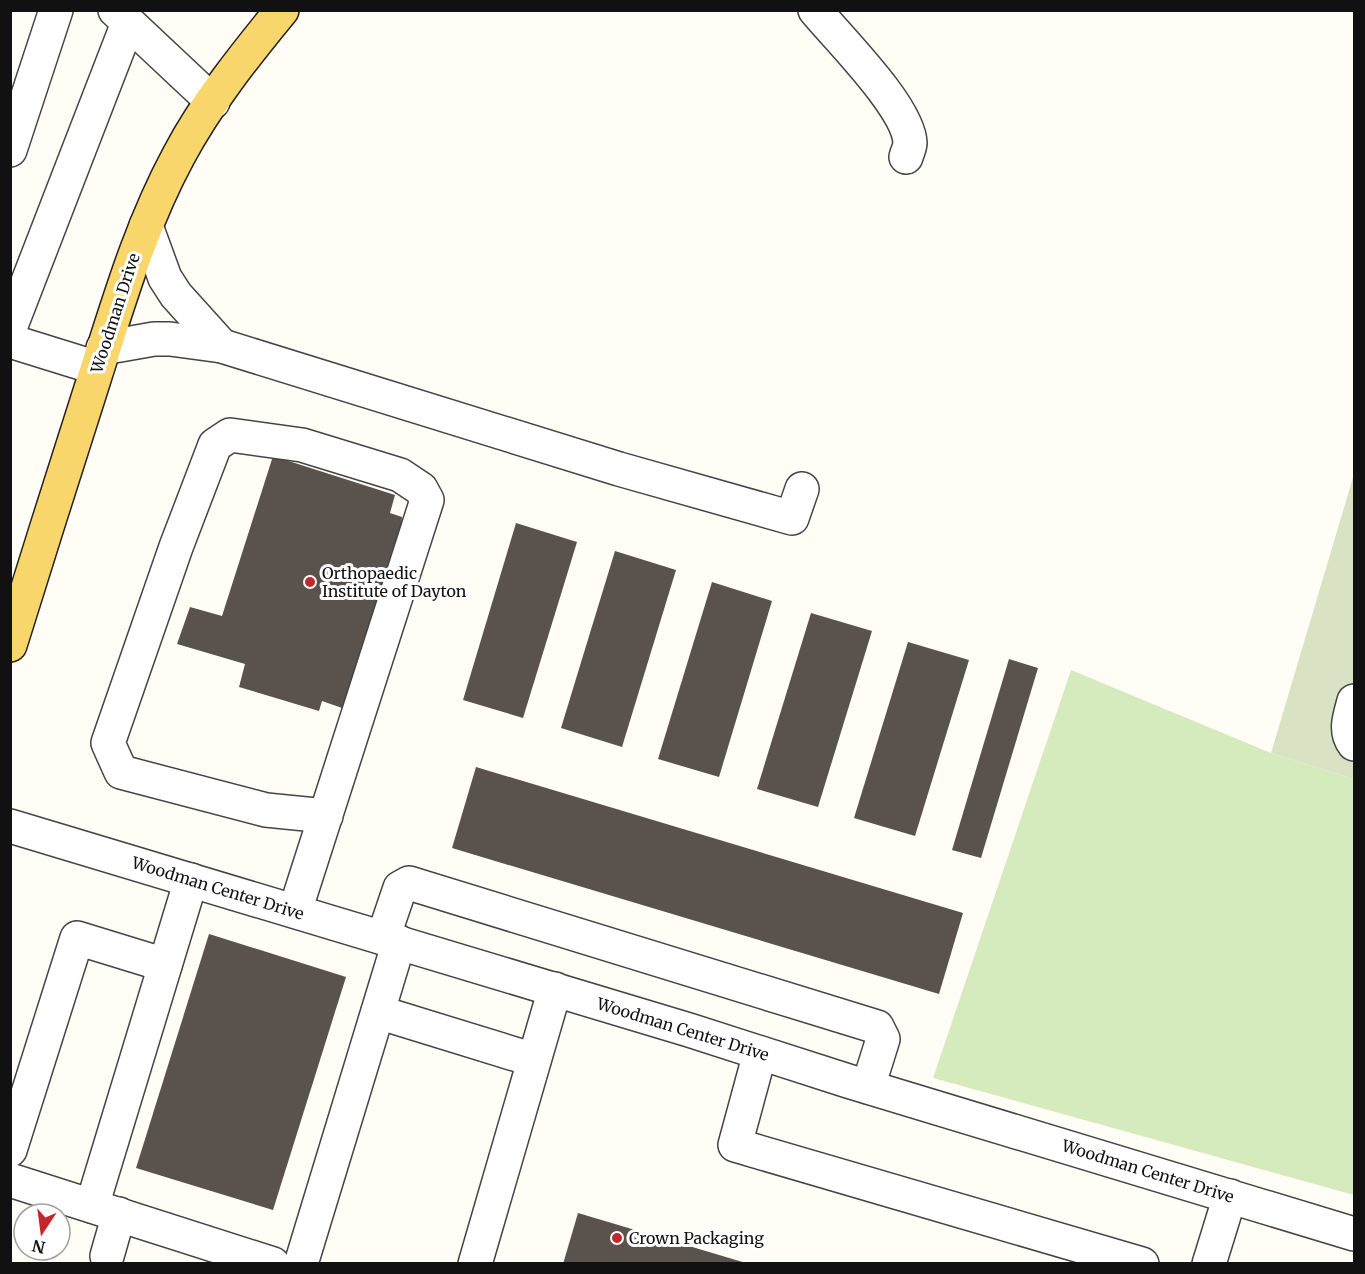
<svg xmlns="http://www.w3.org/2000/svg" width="1365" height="1274" font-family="Merriweather,serif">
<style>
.green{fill:#d5ebbd}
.cemetery{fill:#d9e3c4}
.building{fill:#5a524d}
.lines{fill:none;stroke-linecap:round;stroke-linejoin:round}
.minor-casing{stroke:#444;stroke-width:36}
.major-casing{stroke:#222;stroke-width:36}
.minor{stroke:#fff;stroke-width:33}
.major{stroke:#f9d66b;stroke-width:33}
.poi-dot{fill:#c4262e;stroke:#fff;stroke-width:2}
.labels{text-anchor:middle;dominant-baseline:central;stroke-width:6;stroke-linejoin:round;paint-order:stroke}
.street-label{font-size:16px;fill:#111;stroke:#fff}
.poi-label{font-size:16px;fill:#111;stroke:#fff;text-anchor:start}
</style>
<rect width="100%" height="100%" fill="#fffdf5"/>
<path class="green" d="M1071,670L1271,753L1354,779V1195L933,1078Z"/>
<path class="cemetery" d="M1354,474V779L1271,753Z"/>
<g class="building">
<path d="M273,456L395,495L390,513L402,517L399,562L345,709L322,701L319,711L239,687L245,664L177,644L190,607L222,616Z"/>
<path d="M516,523L577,542L523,718L463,700Z"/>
<path d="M615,551L676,570L622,747L561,728Z"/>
<path d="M712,582L772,601L719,777L658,759Z"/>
<path d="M811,613L872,631L818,807L757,789Z"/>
<path d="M908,642L969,660L915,836L854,818Z"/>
<path d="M1009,659L1038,668L981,858L952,850Z"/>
<path d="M476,767L963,913L939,994L452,848Z"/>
<path d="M209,934L346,977L273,1210L136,1168Z"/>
<path d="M578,1213L746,1263L745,1264H563Z"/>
</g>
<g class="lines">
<g class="minor-casing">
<g id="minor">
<path d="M115,10L213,102"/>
<path d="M815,10C839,39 909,108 910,143C910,147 907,153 906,157"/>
<path d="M10,150L56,10"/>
<path d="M146,226L165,278L176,295L222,346"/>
<path d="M10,328L128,23"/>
<path d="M10,341L97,368"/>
<path d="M103,348L154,339H170L222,346L619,469L792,518L802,489"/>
<path d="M1354,701C1350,716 1344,731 1354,744"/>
<path d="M10,826L689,1030L848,1081L1354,1234"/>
<path d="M295,911L427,500L421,489L400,475L302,445L230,435L215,445L176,547L108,743L121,772L266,810L326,816"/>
<path d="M383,938L400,888L409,883L877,1027L883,1039L868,1087"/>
<path d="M378,1012L534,1060"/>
<path d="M760,1053L735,1145L1142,1264"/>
<path d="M10,1150L77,938L165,965"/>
<path d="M10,1180L273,1264"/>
<path d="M92,1206L191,880"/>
<path d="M107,1256L119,1214"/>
<path d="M301,1264L399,942"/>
<path d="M475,1264L555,989"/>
<path d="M1209,1264L1230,1196"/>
</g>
</g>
<g class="major-casing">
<path id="major" d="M10,645C38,555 66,466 95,376C119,301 141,225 179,155C206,104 245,55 282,10"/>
</g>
<use href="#minor" class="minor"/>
<use href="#major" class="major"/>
</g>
<g class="poi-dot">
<circle cx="310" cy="582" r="6"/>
<circle cx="617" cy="1238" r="6"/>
</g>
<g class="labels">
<g class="street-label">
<text transform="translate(115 313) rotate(-72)">Woodman Drive</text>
<text transform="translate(218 888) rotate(17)">Woodman Center Drive</text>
<text transform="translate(683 1029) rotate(17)">Woodman Center Drive</text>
<text transform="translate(1148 1171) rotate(17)">Woodman Center Drive</text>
</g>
<g class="poi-label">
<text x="322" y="573">Orthopaedic<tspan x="322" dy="18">Institute of Dayton</tspan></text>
<text x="629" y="1238">Crown Packaging</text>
</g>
</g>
<rect width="1365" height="1274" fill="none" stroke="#111111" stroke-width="24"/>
<g transform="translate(42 1232) rotate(193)"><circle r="28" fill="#ffffff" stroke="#a0a0a0" stroke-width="1.5"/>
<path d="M0-4.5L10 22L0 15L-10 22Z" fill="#c4262e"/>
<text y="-9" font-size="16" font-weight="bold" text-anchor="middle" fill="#111111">N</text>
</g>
</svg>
